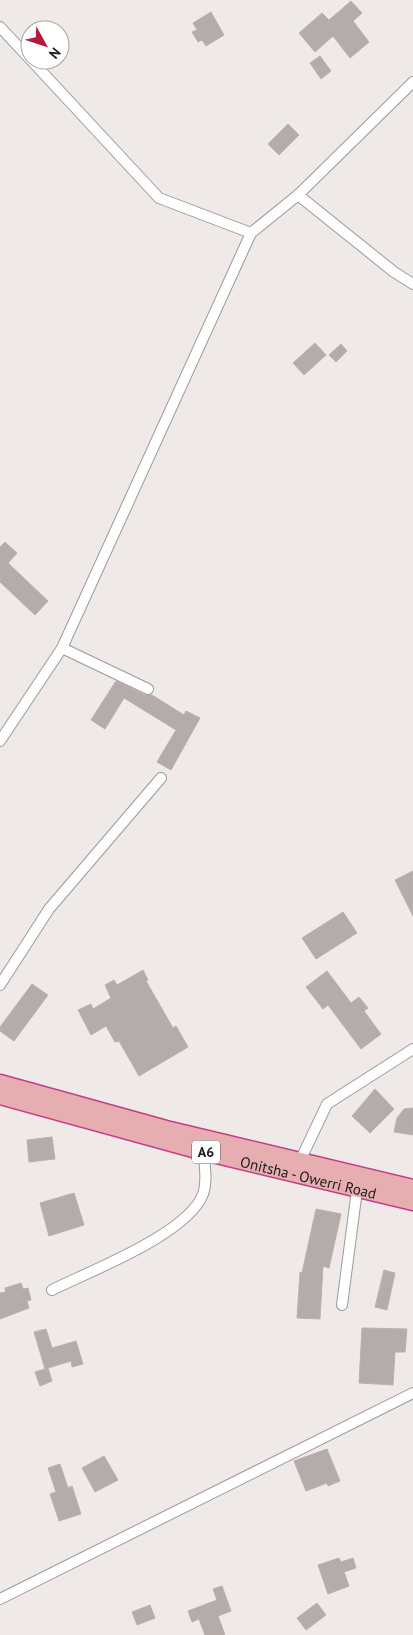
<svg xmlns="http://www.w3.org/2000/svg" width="413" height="1635" font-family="'PT Sans',sans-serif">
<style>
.building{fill:#b4acaa;stroke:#bfafab}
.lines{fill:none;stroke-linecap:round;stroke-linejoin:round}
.minor-casing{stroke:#9a9a9a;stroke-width:12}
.trunk-casing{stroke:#c53c8b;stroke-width:19}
.minor{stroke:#fff;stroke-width:10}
.trunk{stroke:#e6aeb0;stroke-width:16}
.labels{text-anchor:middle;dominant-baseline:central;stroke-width:5;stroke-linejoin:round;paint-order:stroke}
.shield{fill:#fff;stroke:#636363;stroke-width:1}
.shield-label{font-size:14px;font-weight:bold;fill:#202020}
.street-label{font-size:15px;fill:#202020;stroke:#fff}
</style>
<rect width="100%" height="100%" fill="#efeae7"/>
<g class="building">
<path d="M351,1L362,13L353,21L369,42L350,58L333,36L315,52L299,33L322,13L329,20Z"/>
<path d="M211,12L224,35L206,46L202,40L198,42L192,32L197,30L193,23Z"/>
<path d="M320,56L331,71L321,79L310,63Z"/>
<path d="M288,124L299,135L279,155L268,144Z"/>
<path d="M315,343L326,355L304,375L293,363Z"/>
<path d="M341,344L347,351L336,362L329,355Z"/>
<path d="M5,542L17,553L8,563L48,601L35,615L0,582V547Z"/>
<path d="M116,681L145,695H152L184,715L186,711L200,718L171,770L157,762L176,730L124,698L105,729L91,720Z"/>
<path d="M413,871V916L395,880Z"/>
<path d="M343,912L357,933L316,959L302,938Z"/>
<path d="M143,970L148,980L146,981L173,1028L176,1026L188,1047L139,1076L119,1041L115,1042L106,1026L91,1035L78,1010L91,1004L93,1009L111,998L105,985L114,980L117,985Z"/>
<path d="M327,971L351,1003L359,997L368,1008L364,1011L381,1034L361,1049L328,1005L323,1009L306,987Z"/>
<path d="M32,984L48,995L14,1041L0,1031V1027Z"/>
<path d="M375,1089L394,1109L370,1133L352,1116Z"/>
<path d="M413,1108V1135L394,1132L397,1118L404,1109Z"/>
<path d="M52,1137L55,1159L29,1162L27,1140Z"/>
<path d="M74,1193L84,1225L49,1236L40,1203Z"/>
<path d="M316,1209L341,1214L329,1268L323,1266L320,1319L297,1318L300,1272L302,1273Z"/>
<path d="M384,1270L395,1273L387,1310L375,1307Z"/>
<path d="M21,1283L23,1289L28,1288L31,1300L27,1301L29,1308L0,1319V1293L6,1292L5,1288Z"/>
<path d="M362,1328L407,1329L405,1352H395L393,1385L359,1383Z"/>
<path d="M46,1329L52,1348L76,1341L83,1364L72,1367L71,1361L48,1368L52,1381L40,1386L35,1372L45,1369L34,1332Z"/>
<path d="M327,1449L340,1481L328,1486L327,1483L306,1491L294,1461Z"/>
<path d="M104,1456L118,1480L95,1492L82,1468Z"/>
<path d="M60,1464L68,1488L72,1486L81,1514L59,1521L50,1494L56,1492L48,1468Z"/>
<path d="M339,1558L341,1562L353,1558L356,1568L344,1572L349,1586L328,1594L318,1565Z"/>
<path d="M222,1586L231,1611L218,1616L225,1635H205L199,1619L192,1622L188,1611L217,1600L213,1589Z"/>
<path d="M317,1603L326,1615L306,1630L297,1618Z"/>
<path d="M150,1605L155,1618L137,1625L132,1612Z"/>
</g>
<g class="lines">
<g class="minor-casing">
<g id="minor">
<path d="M0,27L30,59"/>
<path d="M31,60L159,198L251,233"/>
<path d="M298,195L413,82"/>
<path d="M62,648L148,689"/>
<path d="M0,741L62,648L251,233L298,195L394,272L413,284"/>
<path d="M0,985L49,909L161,778"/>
<path d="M300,1161L327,1104L413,1049"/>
<path d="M52,1290C90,1271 188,1234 203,1194C208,1181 204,1165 204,1152"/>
<path d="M342,1305L357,1190"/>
<path d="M0,1599L413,1393"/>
</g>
</g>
<g class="trunk-casing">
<g id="trunk">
<path d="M0,1083L166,1129L413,1188"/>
<path id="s1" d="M0,1096L204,1152L413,1202"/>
</g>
</g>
<use href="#minor" class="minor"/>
<use href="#trunk" class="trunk"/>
</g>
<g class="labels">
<rect class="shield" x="192" y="1140.5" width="28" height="23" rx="4"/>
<g class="shield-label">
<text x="206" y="1152">A6</text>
</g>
<g class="street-label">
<text stroke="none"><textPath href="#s1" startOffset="319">Onitsha - Owerri Road</textPath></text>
</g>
</g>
<g transform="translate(45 45) rotate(130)"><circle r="24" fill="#ffffff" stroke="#a6a6a6"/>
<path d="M0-4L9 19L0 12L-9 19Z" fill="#b6193d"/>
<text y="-8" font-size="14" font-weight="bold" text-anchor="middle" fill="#202020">N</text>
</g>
</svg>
